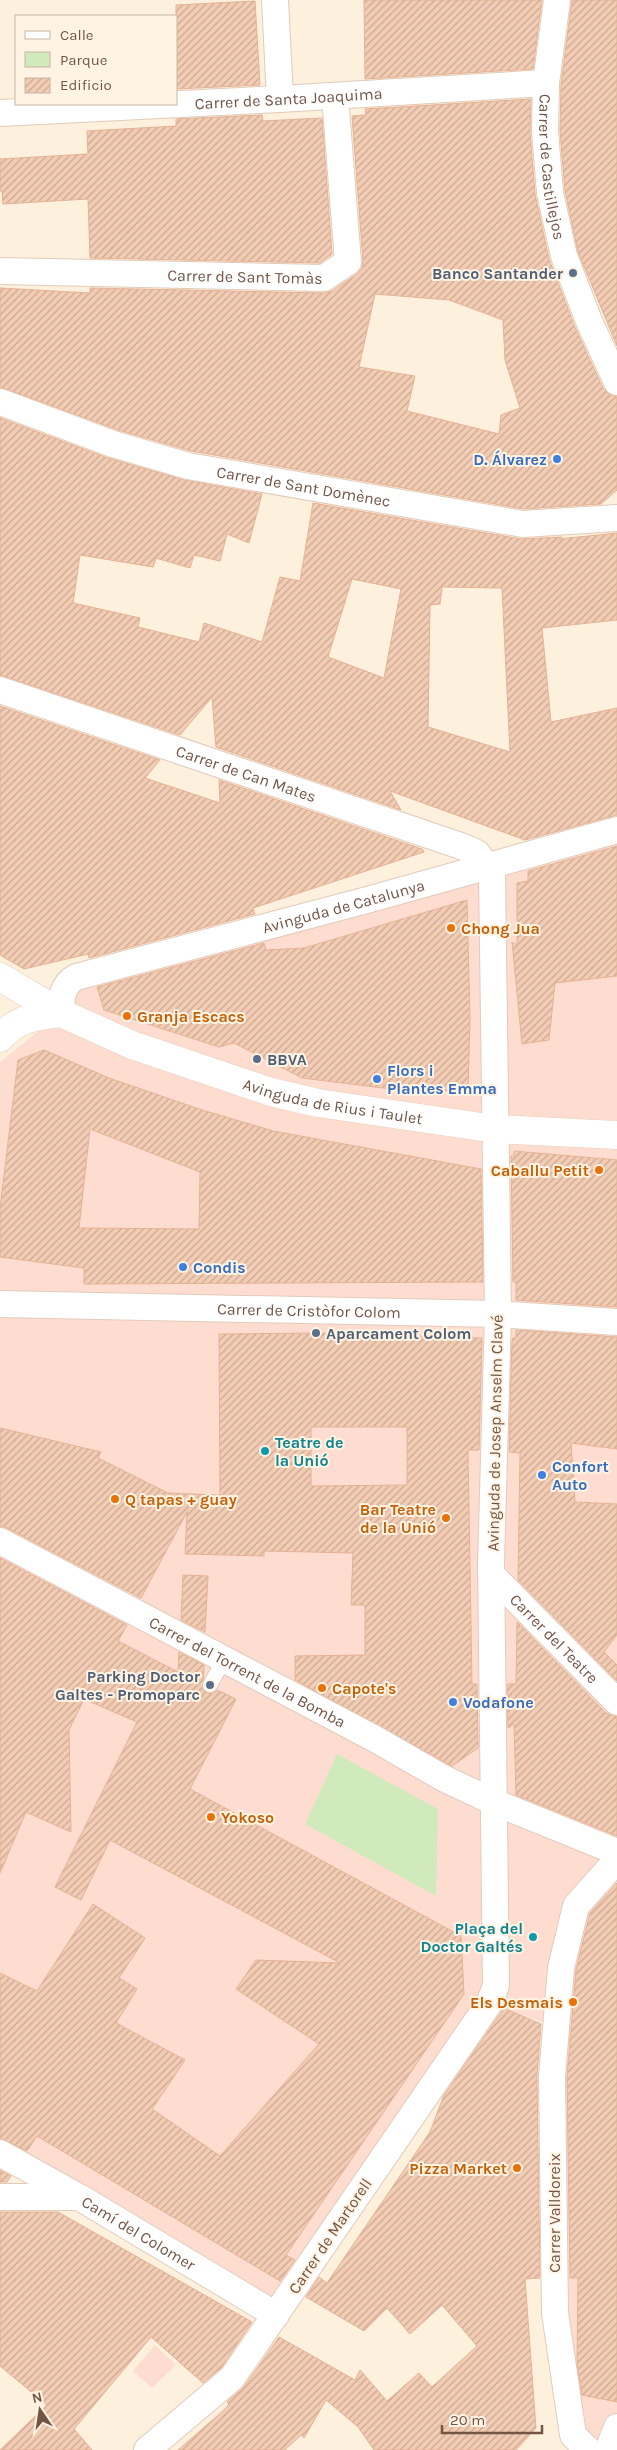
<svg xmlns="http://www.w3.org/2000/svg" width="617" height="2450" font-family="Karla,sans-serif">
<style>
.commercial{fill:#feddd0}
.park{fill:#d0eabc}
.building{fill:url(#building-hatch);stroke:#e6b294;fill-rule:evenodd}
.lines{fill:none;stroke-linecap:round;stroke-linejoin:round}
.lane-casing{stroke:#e1cbba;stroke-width:16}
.street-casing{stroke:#e1cbba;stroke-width:28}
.secondary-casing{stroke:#e8ceb9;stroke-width:29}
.lane{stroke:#fff;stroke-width:14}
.street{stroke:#fff;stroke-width:26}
.secondary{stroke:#fff;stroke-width:28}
.service-dot{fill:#5c6f8a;stroke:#fff4e4;stroke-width:2}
.shop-dot{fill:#3f7fe0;stroke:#fff4e4;stroke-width:2}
.food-dot{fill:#e8710a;stroke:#fff4e4;stroke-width:2}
.culture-dot{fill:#0f9aa8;stroke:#fff4e4;stroke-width:2}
.labels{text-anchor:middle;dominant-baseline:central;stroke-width:4;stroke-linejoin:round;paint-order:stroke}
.street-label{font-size:16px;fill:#735545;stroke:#fff4e4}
.service-label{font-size:16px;font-weight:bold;fill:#4e5e75;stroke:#fff4e4;text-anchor:end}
.shop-label{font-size:16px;font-weight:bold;fill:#366cbe;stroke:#fff4e4;text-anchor:start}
.food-label{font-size:16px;font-weight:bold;fill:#c56008;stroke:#fff4e4;text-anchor:start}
.culture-label{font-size:16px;font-weight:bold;fill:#0d838f;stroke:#fff4e4;text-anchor:start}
</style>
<defs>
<pattern id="building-hatch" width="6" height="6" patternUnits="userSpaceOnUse" patternTransform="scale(1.25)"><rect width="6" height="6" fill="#f3ccb4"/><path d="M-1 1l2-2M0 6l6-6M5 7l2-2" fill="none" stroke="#c9a894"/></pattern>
</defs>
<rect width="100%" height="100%" fill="#fdf0dd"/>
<g class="commercial">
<path d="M617,830V2450L573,2435L556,2027L490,2003L276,2315L0,2156V1062L61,1013L82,984Z"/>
<path d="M155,2345L176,2365L152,2388L133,2371Z"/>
</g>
<path class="park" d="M337,1754L438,1809L436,1896L305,1824Z"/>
<g class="building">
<path d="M364,0H542L533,69L365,79Z"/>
<path d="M572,0H617V346L578,252L565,191L560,131L561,84Z"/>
<path d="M255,1L260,85L176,89V5Z"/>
<path d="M531,99L530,132L535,194L549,259L575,327L603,388L609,394L617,397V490L601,504L524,509L191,451L118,430L0,387V288L90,293V288L324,293L332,291L357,274L362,268L363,261L352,116L366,115L365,109ZM375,294L449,300L503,320L505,360L520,408L501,415L499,434L407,411L415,376L359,367Z"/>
<path d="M262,115L263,121L322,118L332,254L320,263L90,258L88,199L3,204L2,191H0V159L88,154L87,131L176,126V119Z"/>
<path d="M0,418L108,458L184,480L262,494L249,543L227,534L220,561L194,555L190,568L156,558L153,567L80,555L73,603L140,618L138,627L199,642L204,623L262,642L280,577L300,581L313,503L521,539L562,537L559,539L617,533V620L542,628L551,722L617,708V815L525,840L390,791L401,810L216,747L212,697L180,735L0,675ZM352,579L401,589L384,678L328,657ZM442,587L502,588L510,752L428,727L430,605L440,604Z"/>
<path d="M0,706L160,760L145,778L220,803L219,780L422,849L424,852L253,908L255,914L89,958L88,954L24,969L0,955Z"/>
<path d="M617,846V976L555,983L549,1040L522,1044L512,942L517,945V883L528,881V871Z"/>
<path d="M467,900L470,1019L468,1091L399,1090L302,1078L234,1043L219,1047L104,1010L97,987L264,943L266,950L304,948Z"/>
<path d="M44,1050L109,1078L199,1109L273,1131L481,1169L483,1282L84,1284V1268L0,1257V1208L18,1060ZM90,1129L200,1172L199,1229L79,1228Z"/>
<path d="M514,1151L617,1160V1307L516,1300V1282H513L511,1156H514Z"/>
<path d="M516,1330L617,1337V1449L571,1443L575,1502L617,1504V1635L604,1652L617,1665V1681L518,1580L520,1453L509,1452L512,1339L516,1337Z"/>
<path d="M316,1333L482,1338L479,1450H468L472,1684H477L478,1748L452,1766L295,1680V1656L365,1655V1605H351L353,1553L264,1551V1556L185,1554L187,1512L141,1598L7,1528L0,1526V1428L101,1452L98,1458L168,1493L220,1495L219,1334ZM311,1427H407V1485L311,1486Z"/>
<path d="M0,1558L127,1625L118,1641L178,1672L179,1652L204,1665L203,1690L210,1694L217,1690L236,1699L190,1789L461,1936L464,1994L286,2255L295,2260L280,2281L37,2136L27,2151L0,2138V1973L37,1991L93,1904L145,1938L119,1978L137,1989L116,2023L185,2060L152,2109L220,2156L319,2044L236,1989L256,1960L340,1963L110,1840L81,1900L55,1887L137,1722L84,1699L69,1730L71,1832L26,1812L0,1873Z"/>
<path d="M183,1575L208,1576L205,1632L181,1620Z"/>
<path d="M517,1622L606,1713L617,1717V1836L516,1795L514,1724L508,1728L507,1684H516Z"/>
<path d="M617,1883V2402L582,2395L577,2363L578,2278H570L567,2077L576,1970L590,1913Z"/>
<path d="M504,2008L541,2024L537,2076L540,2278L525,2279L536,2428L516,2450H374L358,2427L326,2400L304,2438L301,2435L285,2450H178L224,2410L229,2404L227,2402L244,2387L279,2337L355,2380L360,2370L387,2401L419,2373L432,2387L477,2346L442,2305L410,2334L387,2308L364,2331L306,2297L319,2277L327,2283L430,2132L444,2095Z"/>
<path d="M0,2170L11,2176L7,2182H0Z"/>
<path d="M0,2212H58L252,2322L221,2368L203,2383L151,2337L74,2429L92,2450H0L47,2405L0,2366Z"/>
</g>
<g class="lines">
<g class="lane-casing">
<path id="lane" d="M210,1685L224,1660"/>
</g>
<g class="street-casing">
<g id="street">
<path d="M275,0L280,99"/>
<path id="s1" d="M557,0L546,83L545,131L550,193L564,256L589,321L617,382"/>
<path id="s2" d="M0,113L280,99L546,83"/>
<path id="s3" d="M0,271L324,278L348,262L335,96"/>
<path id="s4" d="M0,402L113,444L188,466L523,524L617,518"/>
<path id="s5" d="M0,690L461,846L477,853L492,873L498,1314L491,1564L496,1985L490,2002L232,2378L147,2450"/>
<path id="s6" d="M61,1013C61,998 62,985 76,977L367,900L617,830"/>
<path id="s7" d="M0,1304L498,1314L617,1322"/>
<path id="s8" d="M0,1541L377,1740L443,1778L494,1802L617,1852"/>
<path id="s9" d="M492,1575L617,1702"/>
<path id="s10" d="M0,2153L79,2197L276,2315"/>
<path d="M0,2197H77"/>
<path d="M588,2450L573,2435L555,2313L552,2076L561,1968L576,1906L617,1860"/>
<path d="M608,2450L617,2427"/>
</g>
</g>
<g class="secondary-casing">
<g id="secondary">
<path id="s11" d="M0,977L61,1013L132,1045L271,1092L318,1103L495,1129L617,1135"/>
<path d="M0,1038C18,1018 35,1016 61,1013"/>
</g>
</g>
<use href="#lane" class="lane"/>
<use href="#street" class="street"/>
<use href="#secondary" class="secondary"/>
</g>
<g class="service-dot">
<circle cx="573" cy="273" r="5"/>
<circle cx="257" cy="1059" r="5"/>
<circle cx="316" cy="1333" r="5"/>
<circle cx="210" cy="1685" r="5"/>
</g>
<g class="shop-dot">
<circle cx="557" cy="459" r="5"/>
<circle cx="377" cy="1079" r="5"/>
<circle cx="183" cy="1267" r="5"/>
<circle cx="542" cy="1475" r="5"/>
<circle cx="453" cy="1702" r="5"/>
</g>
<g class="food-dot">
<circle cx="451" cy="928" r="5"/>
<circle cx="127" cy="1016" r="5"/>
<circle cx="599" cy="1170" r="5"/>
<circle cx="115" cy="1499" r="5"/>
<circle cx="446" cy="1518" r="5"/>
<circle cx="322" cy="1688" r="5"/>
<circle cx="211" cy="1817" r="5"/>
<circle cx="573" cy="2002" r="5"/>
<circle cx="517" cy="2168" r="5"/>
</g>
<g class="culture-dot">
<circle cx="265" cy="1451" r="5"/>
<circle cx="533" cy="1937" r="5"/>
</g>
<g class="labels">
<g class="street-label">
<text stroke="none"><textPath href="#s2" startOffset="289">Carrer de Santa Joaquima</textPath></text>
<text stroke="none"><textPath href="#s1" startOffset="168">Carrer de Castillejos</textPath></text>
<text stroke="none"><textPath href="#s3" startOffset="245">Carrer de Sant Tomàs</textPath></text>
<text stroke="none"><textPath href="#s4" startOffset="316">Carrer de Sant Domènec</textPath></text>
<text stroke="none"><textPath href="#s5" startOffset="260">Carrer de Can Mates</textPath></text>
<text stroke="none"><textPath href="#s6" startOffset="318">Avinguda de Catalunya</textPath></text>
<text stroke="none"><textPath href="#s11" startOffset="358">Avinguda de Rius i Taulet</textPath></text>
<text stroke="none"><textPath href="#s7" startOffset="309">Carrer de Cristòfor Colom</textPath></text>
<text transform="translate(495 1433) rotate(-89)">Avinguda de Josep Anselm Clavé</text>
<text stroke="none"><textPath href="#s9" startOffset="89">Carrer del Teatre</textPath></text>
<text stroke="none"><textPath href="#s8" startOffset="280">Carrer del Torrent de la Bomba</textPath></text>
<text transform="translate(554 2213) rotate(-90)">Carrer Valldoreix</text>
<text stroke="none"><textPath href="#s10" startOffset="160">Camí del Colomer</textPath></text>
<text transform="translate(330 2236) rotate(-56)">Carrer de Martorell</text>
</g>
<g class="service-label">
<text x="563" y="273">Banco Santander</text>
<text x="267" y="1059" text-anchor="start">BBVA</text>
<text x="326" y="1333" text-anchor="start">Aparcament Colom</text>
<text x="200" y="1676">Parking Doctor<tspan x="200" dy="18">Galtes - Promoparc</tspan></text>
</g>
<g class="shop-label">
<text x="547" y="459" text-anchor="end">D. Álvarez</text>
<text x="387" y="1070">Flors i<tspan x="387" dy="18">Plantes Emma</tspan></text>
<text x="193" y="1267">Condis</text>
<text x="552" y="1466">Confort<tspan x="552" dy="18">Auto</tspan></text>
<text x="463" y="1702">Vodafone</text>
</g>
<g class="food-label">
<text x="461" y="928">Chong Jua</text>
<text x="137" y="1016">Granja Escacs</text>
<text x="589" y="1170" text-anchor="end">Caballu Petit</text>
<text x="125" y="1499">Q tapas + guay</text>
<text x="436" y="1509" text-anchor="end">Bar Teatre<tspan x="436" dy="18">de la Unió</tspan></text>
<text x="332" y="1688">Capote's</text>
<text x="221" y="1817">Yokoso</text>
<text x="563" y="2002" text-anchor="end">Els Desmais</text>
<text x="507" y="2168" text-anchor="end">Pizza Market</text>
</g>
<g class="culture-label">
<text x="275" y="1442">Teatre de<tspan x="275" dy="18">la Unió</tspan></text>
<text x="523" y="1928" text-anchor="end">Plaça del<tspan x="523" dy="18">Doctor Galtés</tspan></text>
</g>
</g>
<rect x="15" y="15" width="162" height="90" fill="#fff4e4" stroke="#c7b4a4"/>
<rect x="25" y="31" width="25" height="8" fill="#ffffff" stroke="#c7b4a4"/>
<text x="60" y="40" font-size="15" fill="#735545">Calle</text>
<rect x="25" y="52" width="25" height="15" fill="#d0eabc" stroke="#c7b4a4"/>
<text x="60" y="65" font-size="15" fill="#735545">Parque</text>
<rect x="25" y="78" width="25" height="15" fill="url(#building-hatch)" stroke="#c7b4a4"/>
<text x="60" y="90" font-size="15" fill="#735545">Edificio</text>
<g transform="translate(40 2410) rotate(347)" stroke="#fff4e4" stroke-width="4" paint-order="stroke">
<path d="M0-4L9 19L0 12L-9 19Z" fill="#735545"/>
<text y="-8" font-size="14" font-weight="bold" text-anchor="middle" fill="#735545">N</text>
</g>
<path d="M442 2425v8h100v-8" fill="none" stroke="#735545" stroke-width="2.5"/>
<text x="450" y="2425" font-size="15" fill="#735545" stroke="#fff4e4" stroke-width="4" paint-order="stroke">20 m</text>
</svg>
